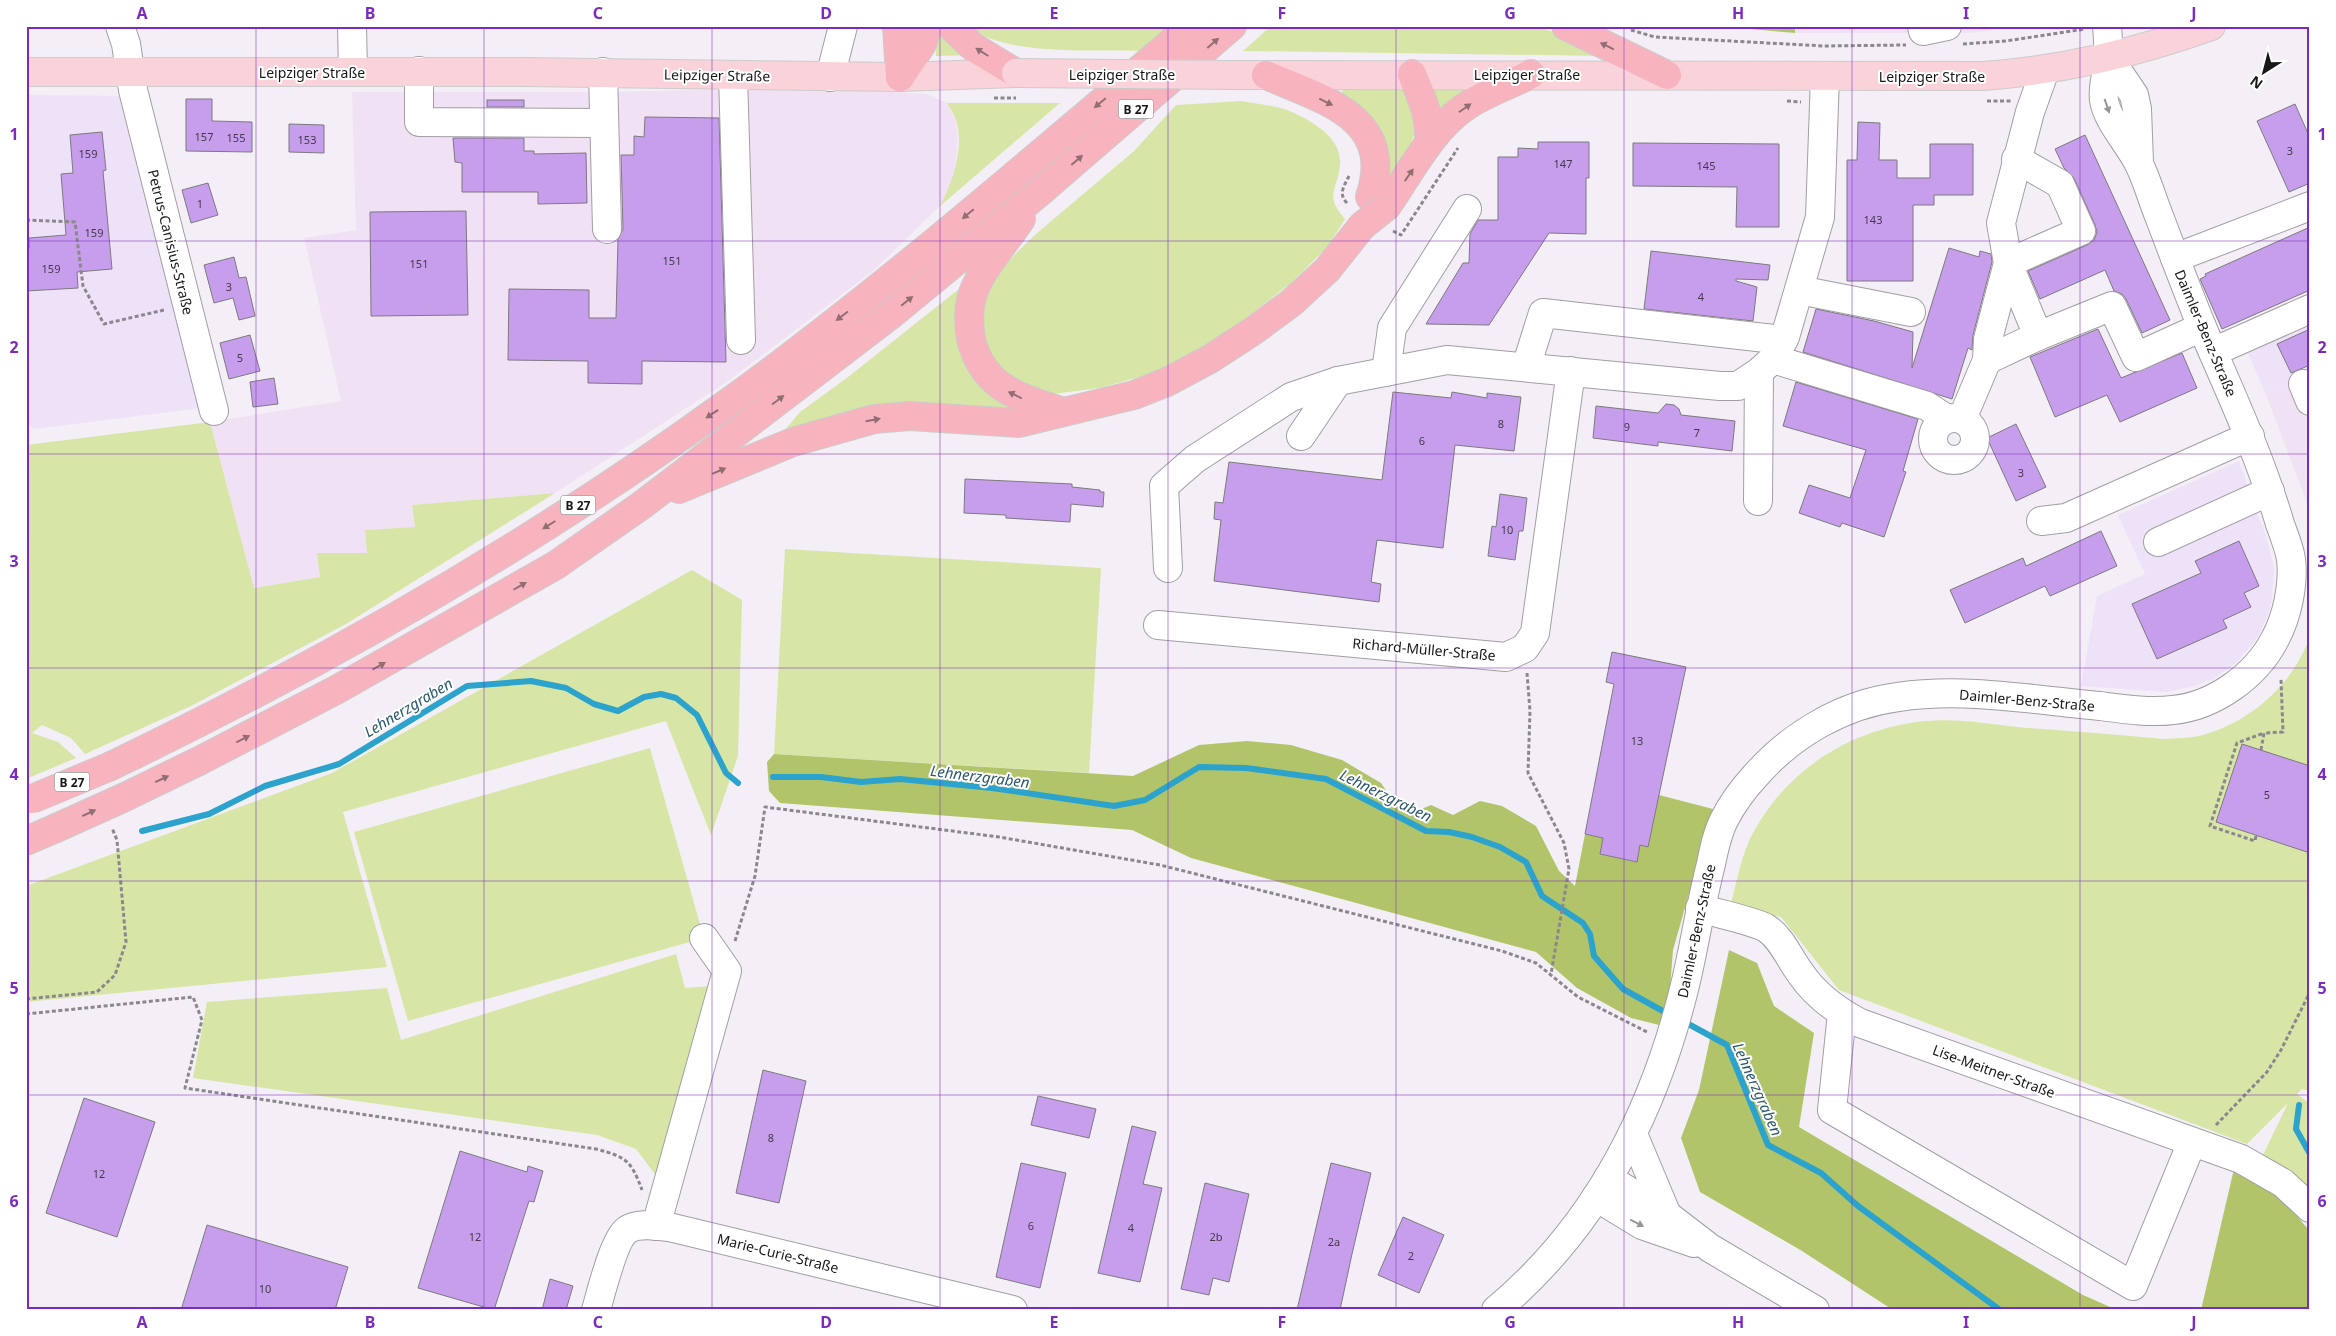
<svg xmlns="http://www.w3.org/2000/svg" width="2336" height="1336" font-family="'Noto Sans',sans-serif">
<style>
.commercial{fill:#f1e1f4}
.education{fill:#ede2f7}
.green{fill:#d7e6a6}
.forest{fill:#b2c46a}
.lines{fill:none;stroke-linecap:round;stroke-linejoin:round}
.stream{stroke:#2ba3cc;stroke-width:6}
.building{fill:#c79eec;stroke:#7d7980}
.minor-casing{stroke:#a29ea4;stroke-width:30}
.major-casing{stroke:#ccc;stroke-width:30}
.highway-casing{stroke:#ccc;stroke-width:30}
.path{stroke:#8b888d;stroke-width:3;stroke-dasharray:4 2.5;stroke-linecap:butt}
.minor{stroke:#fff;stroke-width:28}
.major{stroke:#fad2d9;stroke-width:28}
.highway{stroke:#f7b4bf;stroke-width:28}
.major-bridge-casing{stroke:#ccc;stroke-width:30;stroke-linecap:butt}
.highway-bridge-casing{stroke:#ccc;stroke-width:30;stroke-linecap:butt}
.path-bridge{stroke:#8b888d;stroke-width:3;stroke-dasharray:4 2.5;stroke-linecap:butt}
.major-bridge{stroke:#fad2d9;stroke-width:28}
.highway-bridge{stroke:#f7b4bf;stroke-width:28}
.oneway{fill:#936d74}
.oneway2{fill:#979798}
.grid{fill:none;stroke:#7b2cbf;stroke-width:1;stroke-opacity:0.55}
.labels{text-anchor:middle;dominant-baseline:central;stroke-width:4;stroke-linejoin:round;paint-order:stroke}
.number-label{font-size:11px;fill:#44394e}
.shield{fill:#fff;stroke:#5d5d5e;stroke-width:1}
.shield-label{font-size:12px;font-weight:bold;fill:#181719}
.street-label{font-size:14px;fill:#181719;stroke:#fff}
.water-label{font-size:15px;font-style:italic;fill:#2a596b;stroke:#fff}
.neatline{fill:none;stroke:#7b2cbf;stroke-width:2}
.grid-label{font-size:16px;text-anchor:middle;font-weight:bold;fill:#7b2cbf}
</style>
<rect width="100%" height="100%" fill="#f4eff6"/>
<g class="commercial">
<path d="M1795,26H2015L1972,33H1795Z"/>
<path d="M833,88L927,94L947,103L956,121L958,136L956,162L949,191L939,207L873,271L728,381L555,493L412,505L415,527L365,530L367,553H317L320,577L254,588L210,422L341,401L304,238L356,230L352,92H586Z"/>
<path d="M2310,375V511L2266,395Z"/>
</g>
<g class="education">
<path d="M26,95L128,96L167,281L201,408L34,429L26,423Z"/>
<path d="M2310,301V375L2266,395L2239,332Z"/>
<path d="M2239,461L2267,539L2274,568L2272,598L2269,613L2256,640L2235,664L2213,679L2198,685L2168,692L2081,686L2097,596L2145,574L2118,515Z"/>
</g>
<g class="green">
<path d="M963,26H1171L1142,51C1084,49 1013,57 963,26Z"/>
<path d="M1271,26H1536L1605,50L1606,56L1243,51Z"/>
<path d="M937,30L969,55L936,56Z"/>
<path d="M1427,86L1478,87L1440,119Z"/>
<path d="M1405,88L1418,123L1405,161L1390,188L1341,93L1343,90Z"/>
<path d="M1241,101C1256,104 1273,105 1287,110C1309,119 1343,137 1340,165C1337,192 1324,195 1345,219L1328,246L1291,283L1221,337L1181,361L1143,376L1099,388L1053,394L1021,384L996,365L984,346L979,320L985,293L1010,259L1036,234L1134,151L1176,105Z"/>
<path d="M947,103H1060L939,207C952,186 965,145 956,120C954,114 950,109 947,103Z"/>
<path d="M964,285L961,300L1020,409L790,433L784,431L800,412L848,377Z"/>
<path d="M210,422L254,588L320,577L317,553H367L365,530L415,527L412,505L555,493L346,624L191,706L85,754L71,738L42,725L32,733L58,742L76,758L26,779V445Z"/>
<path d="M785,549L1101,568L1089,773L774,754Z"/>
<path d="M692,570L742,600L738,756L711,835L666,721L343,812L387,967L26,1002V886L332,773Z"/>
<path d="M2310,636V1091L2302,1089L2297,1094L2310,1104V1190L2305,1184L2262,1157L2288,1103L2247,1144L1839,990L1781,917L1730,907C1736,885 1740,862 1749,841C1782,772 1850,728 1926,721C1959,718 1995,725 2028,728C2074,731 2119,735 2164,739C2176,738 2188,738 2199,736C2250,723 2293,685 2310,636Z"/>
<path d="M650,748L704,938L408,1021L354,832Z"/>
<path d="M676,954L685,988L711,986L657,1177L636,1149L597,1135L193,1078L207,1002L387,988L401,1040Z"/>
</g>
<g class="forest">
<path d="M1718,26H1795V33Z"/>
<path d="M1247,741L1291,745L1342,760L1381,783L1395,804L1412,813L1431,805L1453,815L1480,801L1502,806L1536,826L1559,871L1575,886L1585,834L1603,838L1600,854L1636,862L1640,845L1648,846L1659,795L1713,809L1673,950L1667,1027L1631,1018L1577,988L1536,952L1191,858L1132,830L780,803L769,791L767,762L774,754L1133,776L1199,745Z"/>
<path d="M1729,950L1757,963L1774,1006L1814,1033L1799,1127L2083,1295L2117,1310H1893L1802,1251L1700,1192L1681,1138L1699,1090Z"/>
<path d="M2234,1169L2277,1192L2307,1228L2310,1237V1310H2201Z"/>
</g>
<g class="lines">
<g class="stream">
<path d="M773,777H821L861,782L900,779L992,788L1114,806L1145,800L1199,767L1246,768L1326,779L1426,831L1449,832L1472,837L1500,847L1526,862L1542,896L1583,923L1590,934L1594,956L1623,989L1670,1015"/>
<path d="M142,831L209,814L265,786L339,764L467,686L531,681L566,688L594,704L618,711L644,697L661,694L676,698L697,715L726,773L738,783"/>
<path d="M1681,1020L1727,1045L1768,1145L1821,1173L1858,1206L2000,1310"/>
<path d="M2299,1105L2296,1129L2310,1154"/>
</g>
</g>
<g class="building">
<path d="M186,99H212V121L252,122V152L186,151Z"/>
<rect x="487" y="100" width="37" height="7"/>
<path d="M2295,104L2310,138V183L2289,192L2257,121Z"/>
<path d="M645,117L719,118L726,362L642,361V384L588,383V361L508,360L509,289L589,290V318H616L618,239L623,229L621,155H634V136L644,137Z"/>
<path d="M1858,122L1880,123L1879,160H1897V178H1930V144H1973V195H1934V205H1913V281H1847V160H1857Z"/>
<path d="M289,124L324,125V153L289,152Z"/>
<path d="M102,132L106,170L103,171L112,269L77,272L78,288L26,291V248H29V238L66,235L61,174L73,173L70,135Z"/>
<path d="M2085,135L2170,320L2142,333L2126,299L2122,294L2114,291L2105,270L2040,299L2028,271L2087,245L2094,240L2097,232L2095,225L2074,178L2064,168L2055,149Z"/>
<path d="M453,138H524V151H534V154L586,153L587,203L538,204V192H462V163L455,162Z"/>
<path d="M1538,142H1589V178H1586V234L1549,233L1489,325L1426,324L1463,263H1469L1470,234L1478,220H1498V157H1518V148L1538,149Z"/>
<path d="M1633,143L1779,144V227H1736L1737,187L1633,186Z"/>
<path d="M208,183L218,215L191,223L182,190Z"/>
<path d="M466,211L468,315L371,316L370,212Z"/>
<path d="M2310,227V290L2222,329L2200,279L2206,276L2205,274Z"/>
<path d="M1949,248L1979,257L1980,251L1991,254L1992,262L1973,335L1972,350L1968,348L1952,399L1803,352L1816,309L1874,321L1913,332L1912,368Z"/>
<path d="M1651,251L1770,265L1768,280L1736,279V281L1757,287L1753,321L1644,309Z"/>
<path d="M234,257L239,278L246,277L255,316L239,320L233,298L214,303L204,265Z"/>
<path d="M2098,329L2121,378L2182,353L2197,388L2120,422L2107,395L2055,417L2030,357Z"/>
<path d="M2310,329V365L2291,373L2277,344Z"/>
<path d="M250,335L260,371L229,379L220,343Z"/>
<path d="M274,378L278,404L253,407L250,382Z"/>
<path d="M1796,382L1918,419L1903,471L1906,472L1884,537L1842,523L1840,527L1799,513L1809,485L1850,498L1866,450L1783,426Z"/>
<path d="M1393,392L1451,398L1452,392L1487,398V393L1521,397L1514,451L1455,445L1443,548L1377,540L1371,582L1381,584L1379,602L1214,581L1221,520L1214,519L1215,502L1223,503L1229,462L1382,480Z"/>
<path d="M1666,404L1674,405L1679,409L1681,415L1735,421L1732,451L1658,442V446L1593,438L1596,406L1658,413Z"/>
<path d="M2016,424L2046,487L2016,501L1987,438Z"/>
<path d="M965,479L1072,484V487L1100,490V492H1104L1103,507L1071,504L1070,522L1006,518V515L964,513Z"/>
<path d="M1500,494L1527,498L1523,531H1519L1515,560L1488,556L1492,526L1496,527Z"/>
<path d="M2101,531L2117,566L2050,596L2045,586L1965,623L1950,590L2023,558L2026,566Z"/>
<path d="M2239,541L2259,586L2244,593L2251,607L2223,620L2227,628L2157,659L2132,604L2201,573L2195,561Z"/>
<path d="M1612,652L1686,667L1648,847L1640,845L1637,862L1600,854L1603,838L1585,834L1614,684L1606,682Z"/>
<path d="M2242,744L2310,766V853L2216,822Z"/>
<path d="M763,1070L806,1081L779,1203L736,1193Z"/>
<path d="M1038,1096L1096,1109L1089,1138L1031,1125Z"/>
<path d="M84,1098L155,1122L117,1237L46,1213Z"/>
<path d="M1132,1126L1156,1132L1143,1184L1162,1188L1140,1282L1098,1273Z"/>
<path d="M460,1151L527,1172L528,1166L543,1171L534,1202L529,1201L494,1310L418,1288Z"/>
<path d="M1021,1163L1066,1173L1040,1288L996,1277Z"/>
<path d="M1331,1163L1371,1173L1352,1254L1340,1310H1297Z"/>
<path d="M1205,1183L1249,1194L1229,1282L1213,1278L1209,1295L1181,1289Z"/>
<path d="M1403,1217L1444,1235L1419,1293L1378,1275Z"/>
<path d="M207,1225L348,1267L335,1310H181Z"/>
<path d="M550,1279L573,1286L566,1310H542Z"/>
</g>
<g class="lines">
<g class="minor-casing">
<g id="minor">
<path d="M120,26L126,44L133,90L214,411"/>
<path d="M352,26L353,72"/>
<path d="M1922,26L1923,31L1947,26"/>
<path d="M2109,58L2134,95L2137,109L2139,162"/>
<path d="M419,71V122L604,123"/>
<path d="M603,72L607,229"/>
<path d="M733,76L741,340"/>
<path d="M830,77L843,26"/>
<path d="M2016,159L2060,184L2081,231L2008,263L2001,223L2030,112L2045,70"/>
<path d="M2175,258L2310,206"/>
<path d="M2008,263L2038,336"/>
<path d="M1799,290L1911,312"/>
<path d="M2213,352L2310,309"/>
<path d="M1773,359L1927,406L1947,419"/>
<path d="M1987,360L1988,339L2008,263"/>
<path d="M1526,367L1543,313L1783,340"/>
<path d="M1386,372L1392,328L1467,209"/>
<path d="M2303,384L2310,401"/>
<circle cx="1954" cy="439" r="21"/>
<path d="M1962,419L1987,360L2038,336L2112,306L2136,357L2202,327"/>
<path d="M1301,436L1338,381L1447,360L1720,386H1738L1759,372L1773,359L1785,337L1820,217L1825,76"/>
<path d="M1758,501L1759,372"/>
<path d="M2041,521L2066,518L2250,436"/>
<path d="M2158,542L2270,491"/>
<path d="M1168,568L1164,486L1195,459L1291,397L1338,381"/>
<path d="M1158,625L1506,657L1525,648L1535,633L1571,371"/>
<path d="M1700,908C1715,913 1754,921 1766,928C1782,938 1790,960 1801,974C1816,996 1837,1011 1860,1023L2241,1159L2283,1183L2310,1208"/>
<path d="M1842,1013L1832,1110L2133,1286L2192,1142"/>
<path d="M1633,1134L1667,1215"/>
<path d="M1608,1178L1667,1215L1710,1248L1815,1310"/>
<path d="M1596,1197L1642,1225L1694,1243"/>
<path d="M656,1226L727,971L704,938"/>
<path d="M596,1310C601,1293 614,1239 627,1230C638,1222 657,1226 669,1227L1013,1310"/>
<path d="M1496,1310C1598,1225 1656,1107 1686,981C1695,942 1701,903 1711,864C1714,849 1717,834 1724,820C1732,804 1744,788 1756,775C1792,734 1844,704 1898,697C1965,687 2033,700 2100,706C2123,709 2149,713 2173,710C2214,706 2256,676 2275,639C2287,617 2294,585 2291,559C2289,547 2284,535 2280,524C2260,456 2230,392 2202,327C2187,290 2173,253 2159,216C2152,199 2147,180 2139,164C2130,145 2107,121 2104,100C2102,88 2107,74 2108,63C2109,51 2108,38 2107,26"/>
</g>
</g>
<g class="major-casing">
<g id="major">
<path d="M26,72H523L900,77L1016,73"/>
<path d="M1233,75L1983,76C2064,70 2135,53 2211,26"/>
</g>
</g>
<g class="highway-casing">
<g id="highway">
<path d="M897,26L900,77"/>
<path d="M951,26L973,47L1016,73"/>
<path d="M1566,26L1667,75"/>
<path d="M1412,74C1422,99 1430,114 1429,142"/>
<path d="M1266,75C1323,100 1396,117 1370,197"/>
<path d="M900,77L922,44L928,26"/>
<path d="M1387,206C1410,173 1432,129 1465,107C1485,93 1510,85 1531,74"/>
<path d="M1021,219C1006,242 977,273 971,300C968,313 969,327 971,339C983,388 1018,397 1061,411"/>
<path d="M679,489L793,442L874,419L910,416L1019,423L1134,395L1167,382L1210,359L1253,331L1291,303L1327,270L1362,226"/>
<path d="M111,766C325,663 532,545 725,405C887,288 1038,155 1191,26"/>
<path d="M125,797L199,761L336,690L556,565L642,505L893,313L1040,192L1232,26"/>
<path d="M26,841L54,829"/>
</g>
</g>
<g class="path">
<path d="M1631,30L1655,37L1824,46L1906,45"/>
<path d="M1963,44L2006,41L2085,29"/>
<path d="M1787,101L1801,102"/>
<path d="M1987,101H2011"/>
<path d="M1347,203C1338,194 1344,186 1349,176"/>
<path d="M26,220L75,222L83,286L104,324L164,310"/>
<path d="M1393,231L1401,235L1458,148"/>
<path d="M1527,673L1530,711L1528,773L1564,843L1569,869L1551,974"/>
<path d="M2261,750L2264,733L2283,732L2281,679"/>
<path d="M2256,836L2255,841L2210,826L2237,743L2264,733"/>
<path d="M735,941L755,876L765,807L999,837L1160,865L1502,951L1536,963L1578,997L1649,1033"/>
<path d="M26,999L97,992L115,975L126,942L117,840L112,828"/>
<path d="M26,1014L193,997L202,1020L185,1088L596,1149C626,1157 631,1160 642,1190"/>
<path d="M2310,1095V1096"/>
<path d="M2216,1125L2267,1072L2281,1050L2310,992"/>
</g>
<use href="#minor" class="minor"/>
<use href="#major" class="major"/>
<use href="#highway" class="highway"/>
<g class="major-bridge-casing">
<path id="major-bridge" d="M1016,73L1233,75"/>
</g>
<g class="highway-bridge-casing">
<g id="highway-bridge">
<path d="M1362,226L1387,206"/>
<path d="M32,799L111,766"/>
<path d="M54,829L125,797"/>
</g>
</g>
<path class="path-bridge" d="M994,98H1016"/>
<use href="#major-bridge" class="major-bridge"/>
<use href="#highway-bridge" class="highway-bridge"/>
</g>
<defs><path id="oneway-solid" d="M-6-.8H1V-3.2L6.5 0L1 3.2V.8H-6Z" transform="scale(1.25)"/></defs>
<g class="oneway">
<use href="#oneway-solid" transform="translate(1213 43) rotate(-41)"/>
<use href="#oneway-solid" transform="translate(1607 46) rotate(-154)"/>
<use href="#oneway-solid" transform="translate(982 52) rotate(-148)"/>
<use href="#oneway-solid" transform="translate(1326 102) rotate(26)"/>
<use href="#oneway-solid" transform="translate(1100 103) rotate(140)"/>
<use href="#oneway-solid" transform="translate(1465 108) rotate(-35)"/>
<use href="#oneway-solid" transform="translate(1077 160) rotate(-41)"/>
<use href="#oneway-solid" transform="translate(1409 175) rotate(-55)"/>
<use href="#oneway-solid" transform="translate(968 214) rotate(140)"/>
<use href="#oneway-solid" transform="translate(907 301) rotate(-39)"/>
<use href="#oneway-solid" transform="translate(842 316) rotate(143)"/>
<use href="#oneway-solid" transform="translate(1015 395) rotate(-154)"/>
<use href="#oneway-solid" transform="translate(778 400) rotate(-37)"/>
<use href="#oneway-solid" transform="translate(712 414) rotate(146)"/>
<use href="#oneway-solid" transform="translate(873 420) rotate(-10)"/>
<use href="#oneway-solid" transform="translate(719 471) rotate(-23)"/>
<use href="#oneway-solid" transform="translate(549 525) rotate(148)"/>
<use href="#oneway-solid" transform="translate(520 586) rotate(-30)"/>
<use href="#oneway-solid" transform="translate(379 666) rotate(-29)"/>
<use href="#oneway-solid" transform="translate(243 739) rotate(-27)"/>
<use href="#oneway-solid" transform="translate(162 779) rotate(-25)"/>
<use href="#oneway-solid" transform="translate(89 813) rotate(-25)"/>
</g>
<g class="oneway2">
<use href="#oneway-solid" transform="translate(2107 106) rotate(71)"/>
<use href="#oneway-solid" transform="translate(1637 1223) rotate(27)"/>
</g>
<path class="grid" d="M256,26V1310M484,26V1310M712,26V1310M940,26V1310M1168,26V1310M1396,26V1310M1624,26V1310M1852,26V1310M2080,26V1310M26,241H2310M26,454H2310M26,668H2310M26,881H2310M26,1095H2310"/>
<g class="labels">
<g class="number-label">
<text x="204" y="136">157</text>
<text x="236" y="137">155</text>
<text x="307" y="139">153</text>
<text x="2290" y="150">3</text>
<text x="88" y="153">159</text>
<text x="1563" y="163">147</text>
<text x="1706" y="165">145</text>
<text x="200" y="203">1</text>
<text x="1873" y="219">143</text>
<text x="94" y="232">159</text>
<text x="672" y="260">151</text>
<text x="419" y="263">151</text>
<text x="51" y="268">159</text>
<text x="229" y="286">3</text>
<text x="1701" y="296">4</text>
<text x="240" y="357">5</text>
<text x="1501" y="423">8</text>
<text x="1627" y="426">9</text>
<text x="1697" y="432">7</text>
<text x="1422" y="440">6</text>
<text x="2021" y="472">3</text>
<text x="1507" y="529">10</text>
<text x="1637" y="740">13</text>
<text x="2267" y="794">5</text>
<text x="771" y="1137">8</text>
<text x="99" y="1173">12</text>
<text x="1031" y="1225">6</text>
<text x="1131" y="1227">4</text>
<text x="475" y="1236">12</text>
<text x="1216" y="1236">2b</text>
<text x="1334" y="1241">2a</text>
<text x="1411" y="1255">2</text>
<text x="265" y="1288">10</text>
</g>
<g class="shield">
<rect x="1118.5" y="99.5" width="35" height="19" rx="4"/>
<rect x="560.5" y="495.5" width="35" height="19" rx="4"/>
<rect x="54.5" y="772.5" width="35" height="19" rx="4"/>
</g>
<g class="shield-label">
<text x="1136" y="109">B 27</text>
<text x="578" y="505">B 27</text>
<text x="72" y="782">B 27</text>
</g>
<g class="street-label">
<text x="312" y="72">Leipziger Straße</text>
<text x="1122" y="74">Leipziger Straße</text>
<text x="1527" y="74">Leipziger Straße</text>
<text transform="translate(717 75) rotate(1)">Leipziger Straße</text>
<text x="1932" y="76">Leipziger Straße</text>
<text transform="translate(171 242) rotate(76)">Petrus-Canisius-Straße</text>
<text transform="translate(2206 333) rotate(67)">Daimler-Benz-Straße</text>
<text transform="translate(1424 649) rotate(5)">Richard-Müller-Straße</text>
<text transform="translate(2027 700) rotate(5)">Daimler-Benz-Straße</text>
<text transform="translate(1696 931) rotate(-78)">Daimler-Benz-Straße</text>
<text transform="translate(1994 1071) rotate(20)">Lise-Meitner-Straße</text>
<text transform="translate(778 1253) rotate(14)">Marie-Curie-Straße</text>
</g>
<g class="water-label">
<text transform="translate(408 707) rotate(-31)">Lehnerzgraben</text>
<text transform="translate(980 776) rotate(7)">Lehnerzgraben</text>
<text transform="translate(1386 795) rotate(26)">Lehnerzgraben</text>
<text transform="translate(1758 1089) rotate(66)">Lehnerzgraben</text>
</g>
</g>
<rect width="2336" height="1336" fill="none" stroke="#ffffff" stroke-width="55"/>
<g transform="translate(2264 72) rotate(216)" stroke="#ffffff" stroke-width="4" paint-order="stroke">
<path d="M0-4L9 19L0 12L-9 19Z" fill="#181719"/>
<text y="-8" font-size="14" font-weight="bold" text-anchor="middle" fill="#181719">N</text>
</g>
<rect x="28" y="28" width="2280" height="1280" class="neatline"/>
<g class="grid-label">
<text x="142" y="19">A</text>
<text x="370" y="19">B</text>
<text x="598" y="19">C</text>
<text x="826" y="19">D</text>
<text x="1054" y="19">E</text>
<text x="1282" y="19">F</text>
<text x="1510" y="19">G</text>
<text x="1738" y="19">H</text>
<text x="1966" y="19">I</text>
<text x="2194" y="19">J</text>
<text x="14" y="140">1</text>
<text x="2322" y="140">1</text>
<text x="14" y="353">2</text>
<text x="2322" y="353">2</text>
<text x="14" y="567">3</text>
<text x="2322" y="567">3</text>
<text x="14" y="780">4</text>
<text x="2322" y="780">4</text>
<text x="14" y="994">5</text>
<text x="2322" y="994">5</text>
<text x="14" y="1207">6</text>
<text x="2322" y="1207">6</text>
<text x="142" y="1328">A</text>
<text x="370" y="1328">B</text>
<text x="598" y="1328">C</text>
<text x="826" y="1328">D</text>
<text x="1054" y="1328">E</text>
<text x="1282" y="1328">F</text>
<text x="1510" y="1328">G</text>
<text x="1738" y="1328">H</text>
<text x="1966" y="1328">I</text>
<text x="2194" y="1328">J</text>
</g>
</svg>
